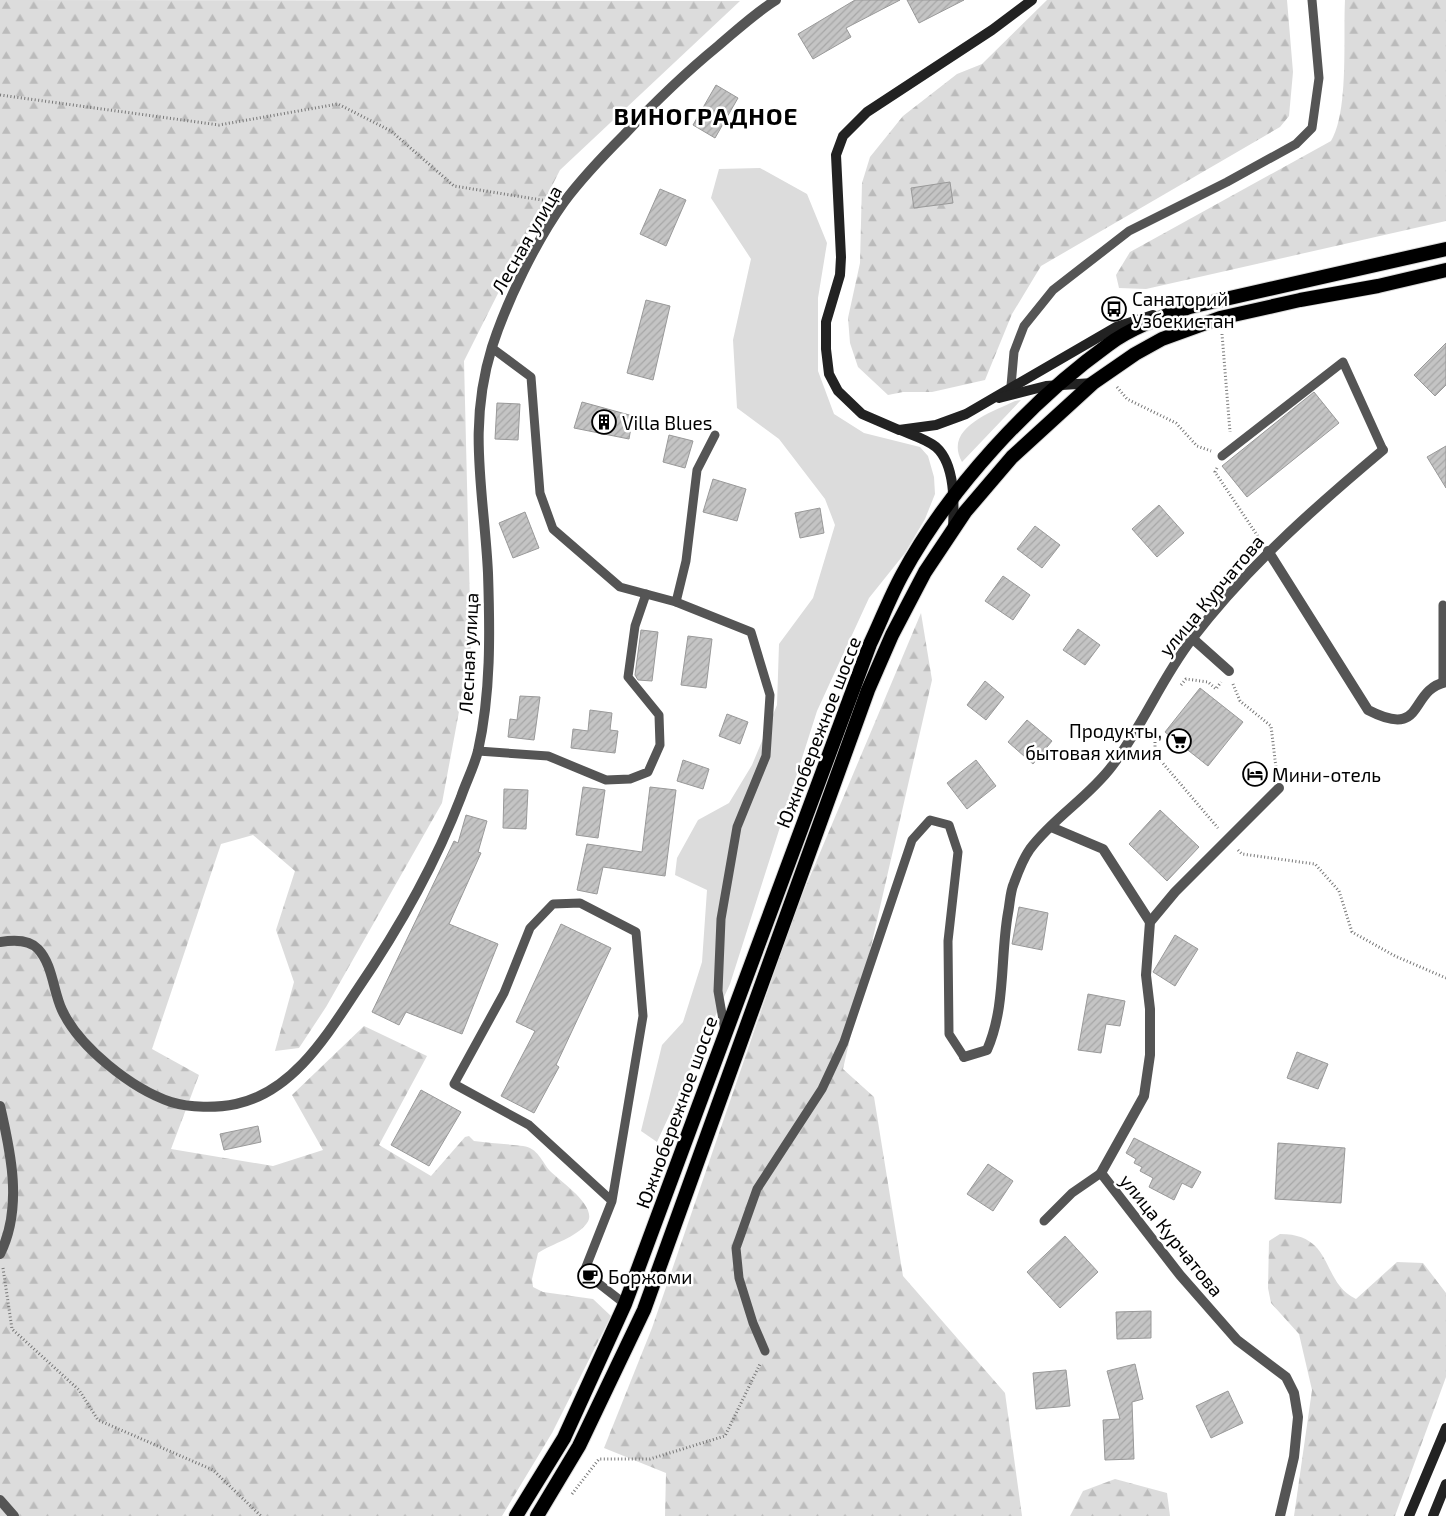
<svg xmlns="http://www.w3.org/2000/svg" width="1446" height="1516" font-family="'Exo 2',sans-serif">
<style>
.green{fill:#dcdcdc}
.forest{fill:url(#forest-firs)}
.building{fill:url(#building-hatch);stroke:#999}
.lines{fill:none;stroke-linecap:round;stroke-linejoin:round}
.trunk-casing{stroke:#dbdbdb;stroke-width:16}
.path{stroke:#777;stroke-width:3;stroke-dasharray:1 2.5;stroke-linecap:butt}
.service{stroke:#555;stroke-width:9}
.minor{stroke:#555;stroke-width:10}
.tertiary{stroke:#555;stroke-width:10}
.secondary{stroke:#222;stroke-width:10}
.trunk{stroke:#000;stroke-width:14}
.labels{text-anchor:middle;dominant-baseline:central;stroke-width:5;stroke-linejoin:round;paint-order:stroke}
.street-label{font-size:19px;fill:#000;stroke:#fff}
.poi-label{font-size:19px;fill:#000;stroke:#fff;text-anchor:start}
.district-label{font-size:24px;font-weight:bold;letter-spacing:1px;fill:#000;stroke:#fff}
</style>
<defs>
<pattern id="forest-firs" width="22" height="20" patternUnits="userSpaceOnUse" patternTransform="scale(1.25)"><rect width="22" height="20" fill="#dcdcdc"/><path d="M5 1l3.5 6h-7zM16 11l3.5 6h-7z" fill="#bbb"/></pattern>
<pattern id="building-hatch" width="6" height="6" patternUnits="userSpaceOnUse" patternTransform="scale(1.25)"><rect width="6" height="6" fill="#c4c4c4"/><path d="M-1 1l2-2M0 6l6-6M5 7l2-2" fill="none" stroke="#a7a7a7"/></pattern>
</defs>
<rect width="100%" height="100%" fill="#fff"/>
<g class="green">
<path d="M760,168L807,194L827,243L818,298V371L834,414L864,433L920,447L928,456L934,477L935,494L925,519L905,553L869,598L817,711L730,984L657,1142L641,1131L662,1045L683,1022L702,962L707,890L675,875L677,858L698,820L729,803L752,765L777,705L779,644L813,598L835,525L825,499L779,439L737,408L733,340L751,259L711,198L719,169Z"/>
<path d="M1021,400L962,462C943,428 992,412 1015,401Z"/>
</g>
<g class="forest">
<path d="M0,0L740,1L560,170L464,361L471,647L442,803L326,1007L299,1048L275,1051L294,982L276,930L295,871L253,835L221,844L152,1049L199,1075L171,1149L273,1166L323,1150L292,1095L364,1026L427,1056L379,1145L431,1176L465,1137L469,1136L474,1141C490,1143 507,1144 523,1146C538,1148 542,1162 550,1171C560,1181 599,1207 587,1223C576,1238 553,1243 538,1253L532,1279L533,1287L543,1292L593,1299L611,1316L552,1433L502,1516H0Z"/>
<path d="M1047,0H1287L1293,72L1289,116L1280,127L1041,266L1012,314L985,380L932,392H903L888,395L858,367L850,343L848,318L860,263L862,183L870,157L903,116L957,74L982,64Z"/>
<path d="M1345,0H1446V221L1146,289L1119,288L1116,275L1130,252L1331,141C1349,111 1343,37 1345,0Z"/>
<path d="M921,613L932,680L843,1069L874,1097L903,1276L1005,1393L1022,1516H665L666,1473L604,1448L652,1328L795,912Z"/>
<path d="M1280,1234C1335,1234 1320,1282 1356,1299L1397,1262L1423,1263L1446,1293V1377L1395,1516H1294L1312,1390L1299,1334L1271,1303L1268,1288L1269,1241Z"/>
<path d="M1115,1479L1167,1493L1170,1516H1070L1083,1491Z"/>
</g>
<g class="building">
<path d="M855,0H900L846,28L851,37L813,59L798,34Z"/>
<path d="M907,0H964L919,23Z"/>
<path d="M716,85L738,98L715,138L693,125Z"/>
<path d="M950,182L953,203L914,208L911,188Z"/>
<path d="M660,189L686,200L666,246L640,234Z"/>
<path d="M646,300L670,306L653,380L627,373Z"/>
<path d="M1446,343V385L1435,396L1414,375Z"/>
<path d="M1314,392L1339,423L1247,497L1222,466Z"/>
<path d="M582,402L633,416L629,439L574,428Z"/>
<path d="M497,403L520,404L518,440L495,439Z"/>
<path d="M669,435L693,441L685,468L663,462Z"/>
<path d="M1446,446V488L1427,457Z"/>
<path d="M713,479L746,489L737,521L703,512Z"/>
<path d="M1159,505L1184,533L1157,557L1132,529Z"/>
<path d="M820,508L824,533L800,538L795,513Z"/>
<path d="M525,512L539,548L513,558L499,523Z"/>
<path d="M1035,526L1060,545L1042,568L1017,549Z"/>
<path d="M1003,576L1030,595L1013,620L985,601Z"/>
<path d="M1078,629L1100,645L1085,665L1063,650Z"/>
<path d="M641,630L658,632L652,681L638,680L635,675Z"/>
<path d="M688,636L712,639L706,688L681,685Z"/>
<path d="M985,681L1004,697L986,720L967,705Z"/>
<path d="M1200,688L1243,722L1208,766L1165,732Z"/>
<path d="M520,696L540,697L534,740L508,737L510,719L517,720Z"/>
<path d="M590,710L612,713L610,730L618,731L615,753L571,748L573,729L588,731Z"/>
<path d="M727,714L748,722L740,744L719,736Z"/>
<path d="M1027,720L1052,741L1033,764L1008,742Z"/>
<path d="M683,760L709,769L703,789L677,781Z"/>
<path d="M976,760L996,786L967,809L947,783Z"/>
<path d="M583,787L605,790L598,838L576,835Z"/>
<path d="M650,787L676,790L665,876L603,867L597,894L577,890L587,844L642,852Z"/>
<path d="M504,789L528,790L526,829L503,828Z"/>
<path d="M1160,810L1199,847L1167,881L1129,844Z"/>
<path d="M466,815L487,821L478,852L481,853L449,924L498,944L462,1034L406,1012L399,1025L372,1012L454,841L458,843Z"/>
<path d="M1019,907L1048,913L1042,950L1012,944Z"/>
<path d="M561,924L611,948L556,1065L559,1067L534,1113L501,1096L535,1031L516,1022Z"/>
<path d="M1175,935L1198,949L1175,986L1153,972Z"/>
<path d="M1088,994L1125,1001L1120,1026L1106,1024L1101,1053L1078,1050Z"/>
<path d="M1297,1052L1328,1064L1318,1089L1287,1078Z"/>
<path d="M421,1090L461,1112L429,1166L391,1145Z"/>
<path d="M258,1126L261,1142L224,1150L220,1134Z"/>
<path d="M1134,1138L1201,1172L1192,1188L1182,1183L1174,1200L1149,1187L1153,1178L1140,1171L1142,1167L1134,1163L1136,1159L1126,1153Z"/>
<path d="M1278,1143L1345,1148L1341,1203L1275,1199Z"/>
<path d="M988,1164L1013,1181L993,1211L967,1194Z"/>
<path d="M1065,1236L1098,1272L1060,1308L1027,1272Z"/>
<path d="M1151,1311V1338L1117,1339L1116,1312Z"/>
<path d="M1135,1364L1143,1399L1132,1402L1134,1459L1105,1460L1103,1420L1120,1419L1107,1371Z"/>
<path d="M1066,1370L1070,1406L1036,1409L1033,1373Z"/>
<path d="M1228,1391L1243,1423L1211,1438L1196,1406Z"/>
</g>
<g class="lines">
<g class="trunk-casing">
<g id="trunk">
<path d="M516,1516L564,1438L625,1304L870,644C881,621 890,597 902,575C948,490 1030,401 1108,345C1132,327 1162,317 1190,307L1446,249"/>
<path d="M537,1516L579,1446L644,1310L868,690L892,635L925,572L965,512L1012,457L1093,383L1135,354L1162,339L1220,318L1300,300L1378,286L1446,270"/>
</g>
</g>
<g class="path">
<path d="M0,95L219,125L338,104L391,131L454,186L548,201"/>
<path d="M1222,334L1230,432"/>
<path d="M1117,387L1127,399L1176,423L1197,446L1211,451"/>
<path d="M1217,468L1215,472L1261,541"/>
<path d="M1233,684L1240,701L1271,726L1277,776"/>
<path d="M1181,685L1186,679L1208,682L1216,689L1221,682"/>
<path d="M1155,728V754L1218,828"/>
<path d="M1238,850L1242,854L1315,864L1339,891L1352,932L1395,956L1446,978"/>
<path d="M3,1268L12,1329L79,1390L98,1420L213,1470L261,1516"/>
<path d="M572,1494L599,1459H650L725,1436L760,1364"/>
</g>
<g class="service">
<path d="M492,348L531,377L540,493L553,529L620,587L676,602L686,561L697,470L715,435"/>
<path d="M1011,386L1014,352L1024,326L1053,290L1129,231L1227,182L1296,144L1312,128L1319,78L1312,0"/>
<path d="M1222,456L1343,362L1383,450"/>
<path d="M676,602L751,632L770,695L766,756L737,827L721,919L718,991L725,1031"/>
<path d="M1443,683V605"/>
<path d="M478,751L548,756L606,780L630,779L648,772L660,745L659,715L628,677L635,626L646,594"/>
<path d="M612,1201L529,1125L454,1084L504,993L530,928L553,904L580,903L636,932L643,1016L612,1201L584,1272L625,1304"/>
<path d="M1044,1221L1072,1193L1101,1173"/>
<path d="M765,1351L753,1323L739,1278L736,1248L757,1189L822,1089L844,1042L912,840L930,820L949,825L958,852L948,941L949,1034L964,1057"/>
</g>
<g class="minor">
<path d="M1268,551L1368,710C1426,740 1408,690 1446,682"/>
<path d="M1192,638L1229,671"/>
<path d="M1279,788L1175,892L1150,922L1146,975L1150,1009V1055L1144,1096L1101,1173L1180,1275L1237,1340L1286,1377L1294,1393L1298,1417L1294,1457L1280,1516"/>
<path d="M1051,827L1103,849L1150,922"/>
<path d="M964,1057L987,1050C1006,1007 1000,958 1008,913C1010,903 1010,892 1014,883C1018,872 1023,859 1030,849C1053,818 1089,797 1112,766C1143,726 1161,679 1192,639C1247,567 1314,508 1383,450"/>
</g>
<g class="tertiary">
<path d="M0,942C12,940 29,939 38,949C53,965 53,991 62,1010C79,1047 132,1089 171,1102C190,1108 217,1108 236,1104C293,1092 327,1035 357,990C398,930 435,865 461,797C466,782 474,767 478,751C491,693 490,632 488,573C484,492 467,428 492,347C507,301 536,241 564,202C582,178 603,156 624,135C654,103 685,73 718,46C737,30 755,13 776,0"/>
<path d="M0,1106C11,1153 23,1208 0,1254"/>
<path d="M0,1500L14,1516"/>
</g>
<g class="secondary">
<path d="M1032,0L992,30L867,112L843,136L836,155L841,257L840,275L826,322V349L829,374L838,391L862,414L899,430L936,425L966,414L1116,327L1153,315"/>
<path d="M999,398L1046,386L1093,383"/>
<path d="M900,430C912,435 926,439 936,447C956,465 954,505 953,529"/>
<path d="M1409,1516L1446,1428"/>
<path d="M1433,1516L1446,1484"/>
</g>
<use href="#trunk" class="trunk"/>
</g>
<defs>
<g id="bus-ring" transform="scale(1.25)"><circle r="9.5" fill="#fff" stroke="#000" stroke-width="1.5"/><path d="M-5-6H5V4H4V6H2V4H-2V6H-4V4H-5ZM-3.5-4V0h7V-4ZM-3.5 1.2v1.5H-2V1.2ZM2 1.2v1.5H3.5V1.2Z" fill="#000"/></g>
<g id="building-ring" transform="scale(1.25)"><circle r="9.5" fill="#fff" stroke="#000" stroke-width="1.5"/><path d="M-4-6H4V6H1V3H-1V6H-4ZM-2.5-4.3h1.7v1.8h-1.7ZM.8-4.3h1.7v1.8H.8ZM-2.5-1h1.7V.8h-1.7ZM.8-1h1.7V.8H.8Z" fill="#000"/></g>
<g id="supermarket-ring" transform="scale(1.25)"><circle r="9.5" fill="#fff" stroke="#000" stroke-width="1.5"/><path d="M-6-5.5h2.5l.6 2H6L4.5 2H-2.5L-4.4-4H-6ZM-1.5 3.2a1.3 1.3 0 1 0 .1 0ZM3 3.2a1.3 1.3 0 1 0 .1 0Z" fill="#000"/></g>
<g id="hotel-ring" transform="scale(1.25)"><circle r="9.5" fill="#fff" stroke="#000" stroke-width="1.5"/><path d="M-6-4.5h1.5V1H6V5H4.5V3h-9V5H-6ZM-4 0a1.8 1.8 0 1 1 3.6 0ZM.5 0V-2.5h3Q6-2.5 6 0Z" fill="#000"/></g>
<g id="cafe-ring" transform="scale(1.25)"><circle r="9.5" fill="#fff" stroke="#000" stroke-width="1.5"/><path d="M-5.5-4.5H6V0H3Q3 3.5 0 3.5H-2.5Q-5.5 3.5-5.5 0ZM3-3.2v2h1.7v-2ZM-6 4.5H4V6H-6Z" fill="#000"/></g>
</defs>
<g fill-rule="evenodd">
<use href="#bus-ring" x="1114" y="309"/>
<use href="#building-ring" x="604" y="422"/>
<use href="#supermarket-ring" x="1179" y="741"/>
<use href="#hotel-ring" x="1255" y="774"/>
<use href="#cafe-ring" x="590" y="1276"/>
</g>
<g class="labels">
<g class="street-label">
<text transform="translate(526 239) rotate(-60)">Лесная улица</text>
<text transform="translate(1211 595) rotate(-50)">улица Курчатова</text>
<text transform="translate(468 653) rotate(-87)">Лесная улица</text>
<text transform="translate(818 732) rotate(-69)">Южнобережное шоссе</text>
<text transform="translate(676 1112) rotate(-70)">Южнобережное шоссе</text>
<text transform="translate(1172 1235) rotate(51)">улица Курчатова</text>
</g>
<g class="poi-label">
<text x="1132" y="298">Санаторий<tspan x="1132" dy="22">Узбекистан</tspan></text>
<text x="622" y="422">Villa Blues</text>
<text x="1162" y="730" text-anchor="end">Продукты,<tspan x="1162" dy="22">бытовая химия</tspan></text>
<text x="1272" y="774">Мини-отель</text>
<text x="608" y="1276">Боржоми</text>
</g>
<g class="district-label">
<text x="706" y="115">ВИНОГРАДНОЕ</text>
</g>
</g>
</svg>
